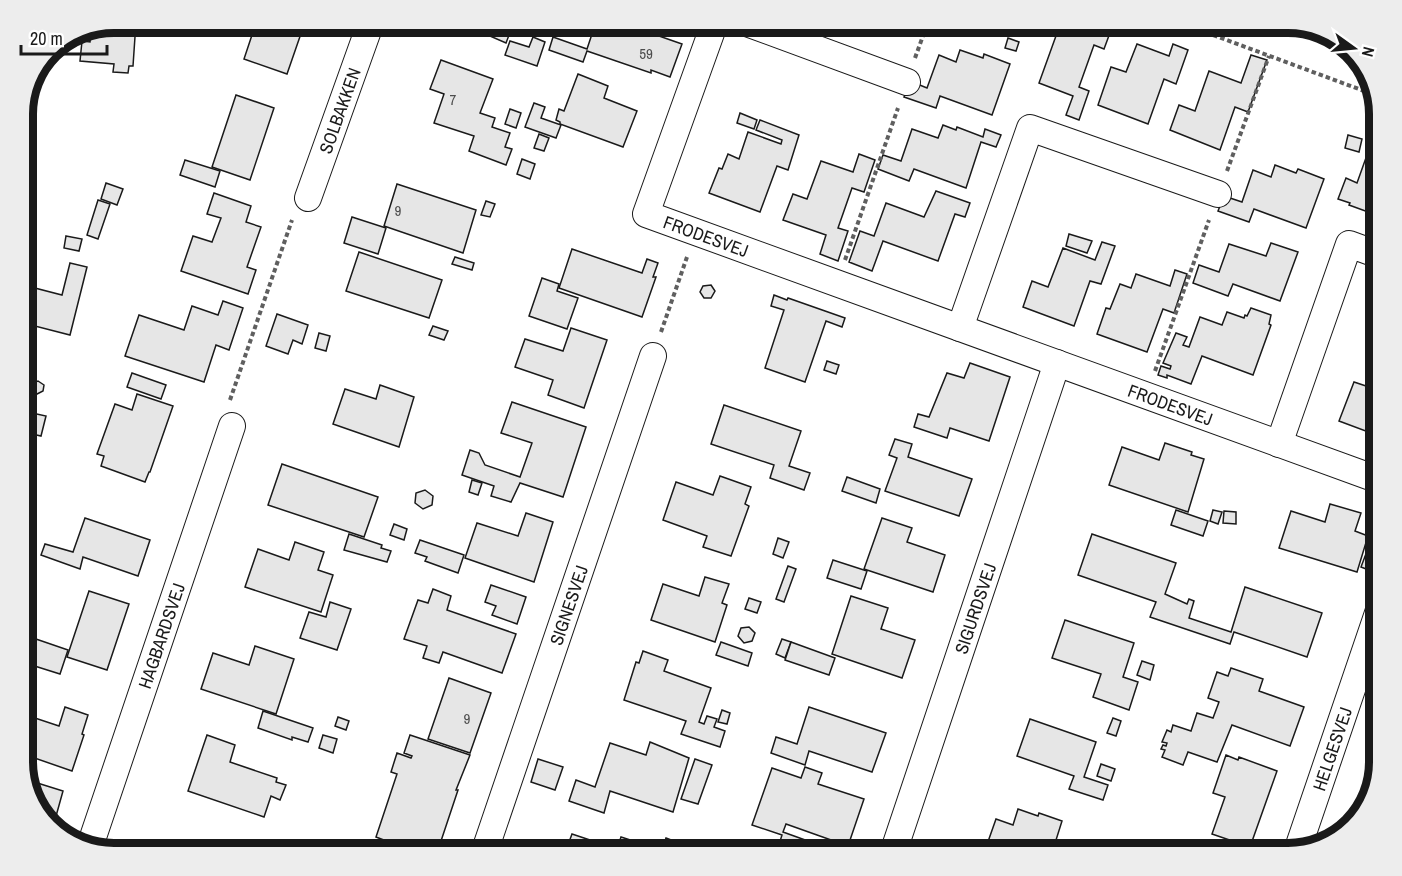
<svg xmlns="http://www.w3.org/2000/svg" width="1402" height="876" font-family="'Archivo Narrow',sans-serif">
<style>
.building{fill:#e6e6e6;stroke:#1a1a1a;stroke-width:1.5}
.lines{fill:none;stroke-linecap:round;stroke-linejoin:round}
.minor-casing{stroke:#1a1a1a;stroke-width:28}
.path{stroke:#5f5f5f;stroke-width:4;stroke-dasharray:4.5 3;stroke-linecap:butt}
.minor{stroke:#fff;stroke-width:26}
.labels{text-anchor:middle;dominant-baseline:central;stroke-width:4.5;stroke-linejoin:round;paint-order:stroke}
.number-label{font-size:15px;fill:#4d4d4d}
.street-label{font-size:18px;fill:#1a1a1a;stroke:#fff}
.rim{fill:none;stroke:#1a1a1a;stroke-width:8}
</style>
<rect width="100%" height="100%" fill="#fff"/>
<g class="building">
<path d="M114,22H136L133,66H129L128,73L113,72L114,64L80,61L82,41L90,42L91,32Z"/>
<path d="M238,22H305L287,74L244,59L252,35L236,30Z"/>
<path d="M468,22H514L506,43L467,26Z"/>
<path d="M596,22H638L636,28L682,44L670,77L651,70V73L587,51L583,62L549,50L553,37L587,49Z"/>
<path d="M872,22H912L907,36Z"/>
<path d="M1061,22H1095L1092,29L1097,30L1100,22H1114L1104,49L1094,45L1079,87L1089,91L1079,120L1066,115L1073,96L1039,83Z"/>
<path d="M533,37L545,42L537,66L505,55L510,41L529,47Z"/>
<path d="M1008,38L1019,42L1016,51L1005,48Z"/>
<path d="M1137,44L1169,56L1173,44L1188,50L1176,84L1164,79L1148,124L1098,105L1111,67L1126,72Z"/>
<path d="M960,50L983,58L984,54L1010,64L992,115L940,96L936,108L904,97L910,81L927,88L939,55L956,62Z"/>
<path d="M1251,55L1267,60L1248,112L1235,107L1220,150L1170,130L1179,105L1195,111L1209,71L1241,83Z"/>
<path d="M441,60L493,79L480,113L495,118L492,127L510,133L505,147L512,149L506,165L469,151L474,136L434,123L444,94L430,89Z"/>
<path d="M578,74L608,86L604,98L637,111L623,147L560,124V122L556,120L559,109L564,111Z"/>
<path d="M236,95L274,108L250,180L212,167Z"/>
<path d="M534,103L545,107L541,118L561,125L556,138L525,127Z"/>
<path d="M510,109L521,113L516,128L505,124Z"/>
<path d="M740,113L757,120L754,129L737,123Z"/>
<path d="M760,120L799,135L788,170L777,166L760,212L709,193L719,168L722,169L728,154L739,159L748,132L781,144L782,140L756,130Z"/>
<path d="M943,125L956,130L957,127L983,137L985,129L1001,135L996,147L981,142L966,188L914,169L909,181L878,169L883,155L901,161L912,129L938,138Z"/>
<path d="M539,134L549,138L544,151L534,148Z"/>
<path d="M1348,135L1362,139L1359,152L1345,148Z"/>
<path d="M1372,141L1379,143V216L1349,205L1350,203L1338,199L1346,178L1357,183Z"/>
<path d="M859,154L875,160L864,192L852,188L838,228L848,231L838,261L820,254L826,235L783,220L793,194L807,199L821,161L853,172Z"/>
<path d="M522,159L535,164L530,179L517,174Z"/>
<path d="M185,160L220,171L215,187L180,175Z"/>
<path d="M1275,165L1296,173L1298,169L1324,179L1306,228L1254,209L1249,222L1218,211L1224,196L1242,202L1253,170L1271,177Z"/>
<path d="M106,183L123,189L117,205L101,199Z"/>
<path d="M397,184L476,210L463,253L384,226Z"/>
<path d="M936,191L970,203L965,217L955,214L938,261L883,241L872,271L849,262L860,231L874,236L886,203L924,217Z"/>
<path d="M214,193L251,206L246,222L261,227L247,267L256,270L248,294L181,271L193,236L212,242L221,218L207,214Z"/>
<path d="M98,200L110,204L98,239L87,235Z"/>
<path d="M486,201L495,204L490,217L481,215Z"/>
<path d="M352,217L386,228L378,254L344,243Z"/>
<path d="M1069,234L1092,241L1087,253L1066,246Z"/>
<path d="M66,236L82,239L79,251L64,248Z"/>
<path d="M1102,242L1115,246L1101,284L1090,281L1074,326L1023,307L1032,281L1048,287L1063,248L1095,260Z"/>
<path d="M1271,243L1298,252L1280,301L1233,284L1228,296L1193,283L1199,265L1219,272L1229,244L1266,256Z"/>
<path d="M572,249L642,273L647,259L658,263L653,277H656L642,317L559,288Z"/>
<path d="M359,252L442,280L429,318L346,291Z"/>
<path d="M455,257L474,263L472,270L452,264Z"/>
<path d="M70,263L87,267L70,335L23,323V305L27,286L62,295Z"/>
<path d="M1175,270L1187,274L1174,313L1163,309L1147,352L1097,334L1106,308L1110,309L1120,284L1131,288L1136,274L1170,286Z"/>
<path d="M542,278L559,284L557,291L578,298L567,329L529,316Z"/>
<path d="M711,285L715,291L711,298H704L700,292L703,286Z"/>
<path d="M774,295L787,300L788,298L845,318L842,327L826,321L805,382L765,368L784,310L771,306Z"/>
<path d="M223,301L243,308L229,350L216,345L204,382L125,356L139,315L184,330L192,306L218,315Z"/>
<path d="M1251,308L1271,315L1269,324L1271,325L1253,375L1202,356L1191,384L1167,375V378L1158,375L1161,366L1170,369L1171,366L1163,363L1176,333L1187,337L1183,345L1189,347L1200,317L1222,325L1227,312L1244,318L1245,315L1247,316Z"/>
<path d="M277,314L308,325L302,344L293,340L288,354L266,346Z"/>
<path d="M433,326L448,331L444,340L429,335Z"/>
<path d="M571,328L607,340L584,408L548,395L553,380L515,367L525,339L563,351Z"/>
<path d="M319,333L330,336L326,351L315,348Z"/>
<path d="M827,361L839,365L836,374L824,370Z"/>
<path d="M1378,361L1379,362V436L1339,421L1354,382L1369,387Z"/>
<path d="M970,363L1010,377L989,441L950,428L947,438L914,427L918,414L929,417L947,373L964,378Z"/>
<path d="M132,373L166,385L161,399L127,387Z"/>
<path d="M38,381L44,385L43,391L37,394L32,390V383Z"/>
<path d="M380,385L414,397L399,447L333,424L345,389L376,399Z"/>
<path d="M137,394L173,406L150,472H149L145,482L101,466L104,456L97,454L115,404L132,410Z"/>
<path d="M512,402L586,427L563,497L520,483L511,502L491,496L494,486L462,475L470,450L479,453L485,465L520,477L532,443L501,433Z"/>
<path d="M724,405L801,431L789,466L810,473L804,490L770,478L774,465L711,444Z"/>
<path d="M23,411L46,416L41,436L23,432Z"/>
<path d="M895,439L912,444L908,457L972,479L959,516L885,491L897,458L889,455Z"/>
<path d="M1165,443L1192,452L1191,455L1204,459L1188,512L1109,485L1122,447L1159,460Z"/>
<path d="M282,464L378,497L364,537L268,505Z"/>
<path d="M720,476L751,487L745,504L749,506L731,556L703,547L707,536L663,520L676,482L713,495Z"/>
<path d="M847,477L880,489L876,503L842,491Z"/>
<path d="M472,480L482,483L478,495L469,492Z"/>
<path d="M425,490L433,496L432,505L423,509L415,503L416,493Z"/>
<path d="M1330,504L1361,513L1355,531L1368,536L1357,572L1279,548L1291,511L1325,522Z"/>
<path d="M1176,510L1208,521L1203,536L1171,525Z"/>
<path d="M1213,510L1222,512L1218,524L1210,521Z"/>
<path d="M1224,511L1236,512V524L1223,523Z"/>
<path d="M526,513L553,522L534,582L465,558L477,523L518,536Z"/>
<path d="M85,518L150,540L138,576L83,557L80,569L41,555L45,544L73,552Z"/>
<path d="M882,518L912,528L907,542L945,555L933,592L864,569Z"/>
<path d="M1379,519V574L1361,567Z"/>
<path d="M394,524L407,529L404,540L390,535Z"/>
<path d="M349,534L382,545L381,548L391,551L387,562L344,550Z"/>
<path d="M1092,534L1176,563L1165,594L1187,604L1189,599L1194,601L1189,618L1231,632L1245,587L1322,613L1307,657L1234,632L1230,644L1150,617L1156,602L1078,575Z"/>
<path d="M778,538L789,542L783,558L773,554Z"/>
<path d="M420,540L464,555L458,573L425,561L427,557L415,553Z"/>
<path d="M295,542L324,552L318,570L333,575L321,612L245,587L258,549L289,560Z"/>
<path d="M833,560L867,571L861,589L827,578Z"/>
<path d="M788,566L796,569L784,602L776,599Z"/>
<path d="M705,577L729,584L722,603L727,605L715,642L651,620L663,584L699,596Z"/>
<path d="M491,585L526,597L517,624L492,615L496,606L485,602Z"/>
<path d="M433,589L451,596L447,610L516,634L502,673L443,652L439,663L423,658L427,646L404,639L418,600L428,603Z"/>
<path d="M89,591L129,604L107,670L67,657Z"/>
<path d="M851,596L888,608L881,629L915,640L902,678L832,654Z"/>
<path d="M749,598L761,602L757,613L745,609Z"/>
<path d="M330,602L351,609L337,650L300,638L309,612L326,617Z"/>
<path d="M1065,620L1134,643L1123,677L1138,682L1129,710L1093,697L1101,674L1052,658Z"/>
<path d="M749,627L755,633L752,641L744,643L738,636L741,628Z"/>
<path d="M33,638L68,650L60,674L25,663Z"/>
<path d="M782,639L791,642L785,658L776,654Z"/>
<path d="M721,642L752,653L748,666L716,655Z"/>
<path d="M791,642L835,658L829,675L785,660Z"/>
<path d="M255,646L294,659L276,714L201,689L213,653L249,665Z"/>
<path d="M643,651L668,660L664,671L711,688L699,722L704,724L707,716L717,719L714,727L725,731L720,747L681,734L686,721L624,700L636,662L639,663Z"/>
<path d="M1142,661L1154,665L1150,680L1137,675Z"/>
<path d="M1231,668L1263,679L1259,691L1304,707L1290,746L1232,725L1217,762L1188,752L1183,765L1162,757L1165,750L1161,749L1163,745L1166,746L1167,743L1162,742L1167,730L1171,732L1173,725L1191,731L1197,713L1213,718L1219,702L1208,698L1217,672L1228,676Z"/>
<path d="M449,678L491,693L470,753L428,739Z"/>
<path d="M65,707L88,715L82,734L84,735L72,771L23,754V714L59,726Z"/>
<path d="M809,707L886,733L872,772L809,751L805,765L771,753L776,737L797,744Z"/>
<path d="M722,710L730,713L727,724L718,722Z"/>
<path d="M263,711L313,728L308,742L292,737V740L258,728Z"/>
<path d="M338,717L349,721L346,730L335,726Z"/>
<path d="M1113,718L1121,721L1116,736L1107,733Z"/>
<path d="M1030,719L1096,742L1084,777L1108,785L1103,800L1069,789L1074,776L1017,756Z"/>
<path d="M207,735L235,745L230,762L277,778L276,782L286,785L280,800L271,796L264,817L188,791Z"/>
<path d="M323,735L337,739L333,753L319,748Z"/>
<path d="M410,735L470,755L456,790H458L437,853H414L388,845L389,842L376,837L397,774L391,772L397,753L411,758L412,756L404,753Z"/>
<path d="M650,742L689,758L673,812L610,791L604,813L569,801L576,780L595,787L610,743L646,755Z"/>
<path d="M1226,755L1238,760L1239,757L1277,771L1250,847L1212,834L1225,797L1213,793Z"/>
<path d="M538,759L563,767L555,790L531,782Z"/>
<path d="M695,759L712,765L698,804L681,799Z"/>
<path d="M1101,764L1115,769L1111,781L1097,776Z"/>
<path d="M805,767L822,773L818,784L864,799L848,846L786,824L783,832L808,841L807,844L834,853H784L777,851L782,835L752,825L772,768L801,778Z"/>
<path d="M31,781L63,791L53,827L35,808L29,788Z"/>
<path d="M1018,809L1038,816L1039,813L1062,821L1056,840L1077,849L1075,853H984L996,819L1013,825Z"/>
<path d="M572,834L617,849L621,837L658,849L656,853H565Z"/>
<path d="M666,838L684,845L681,853H672L662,850Z"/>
<path d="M145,846L167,853H142Z"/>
</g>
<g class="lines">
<g class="minor-casing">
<g id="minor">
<path id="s1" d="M715,22L646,214L1379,480"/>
<path d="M744,22L907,82"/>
<path id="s2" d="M308,198L371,22"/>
<path d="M960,328L1030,128L1218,194"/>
<path d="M1279,444L1349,244L1379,255"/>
<path id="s3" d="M90,846L232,426"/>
<path id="s4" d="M1297,851L1378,613"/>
<path id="s5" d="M484,853L653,356"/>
<path id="s6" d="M893,853L1057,363"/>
</g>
</g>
<g class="path">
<path d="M1178,22L1375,95"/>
<path d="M915,58L928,22"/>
<path d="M1227,171L1269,56"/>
<path d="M845,260L898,108"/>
<path d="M661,332L687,257"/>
<path d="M1155,371L1209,220"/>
<path d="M230,400L292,220"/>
</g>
<use href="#minor" class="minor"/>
</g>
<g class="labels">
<g class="number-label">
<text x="646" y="53">59</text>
<text x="453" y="99">7</text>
<text x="398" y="210">9</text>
<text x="467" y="718">9</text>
</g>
<g class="street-label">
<text stroke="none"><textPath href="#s2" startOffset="93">SOLBAKKEN</textPath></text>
<text stroke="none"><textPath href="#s1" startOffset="268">FRODESVEJ</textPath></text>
<text stroke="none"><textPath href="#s1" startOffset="762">FRODESVEJ</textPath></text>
<text stroke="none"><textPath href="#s5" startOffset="262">SIGNESVEJ</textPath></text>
<text stroke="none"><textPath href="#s6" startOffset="258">SIGURDSVEJ</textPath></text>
<text stroke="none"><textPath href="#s3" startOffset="222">HAGBARDSVEJ</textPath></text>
<text stroke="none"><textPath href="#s4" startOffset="108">HELGESVEJ</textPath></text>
</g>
</g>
<path d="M0 0H1402V876H0ZM114 33H1288A81 81 0 0 1 1369 114V762A81 81 0 0 1 1288 843H114A81 81 0 0 1 33 762V114A81 81 0 0 1 114 33Z" fill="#ededed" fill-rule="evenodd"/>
<path class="rim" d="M114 33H1288A81 81 0 0 1 1369 114V762A81 81 0 0 1 1288 843H114A81 81 0 0 1 33 762V114A81 81 0 0 1 114 33Z"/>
<g transform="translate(1354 48) rotate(105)" stroke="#ffffff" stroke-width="4.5" paint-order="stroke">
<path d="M0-4.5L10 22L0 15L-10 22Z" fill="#1a1a1a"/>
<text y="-9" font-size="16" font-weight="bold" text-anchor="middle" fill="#1a1a1a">N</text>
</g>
<path d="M21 45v9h86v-9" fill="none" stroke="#1a1a1a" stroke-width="3"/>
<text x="30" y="45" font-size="18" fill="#1a1a1a" stroke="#ffffff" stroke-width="4.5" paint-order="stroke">20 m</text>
</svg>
